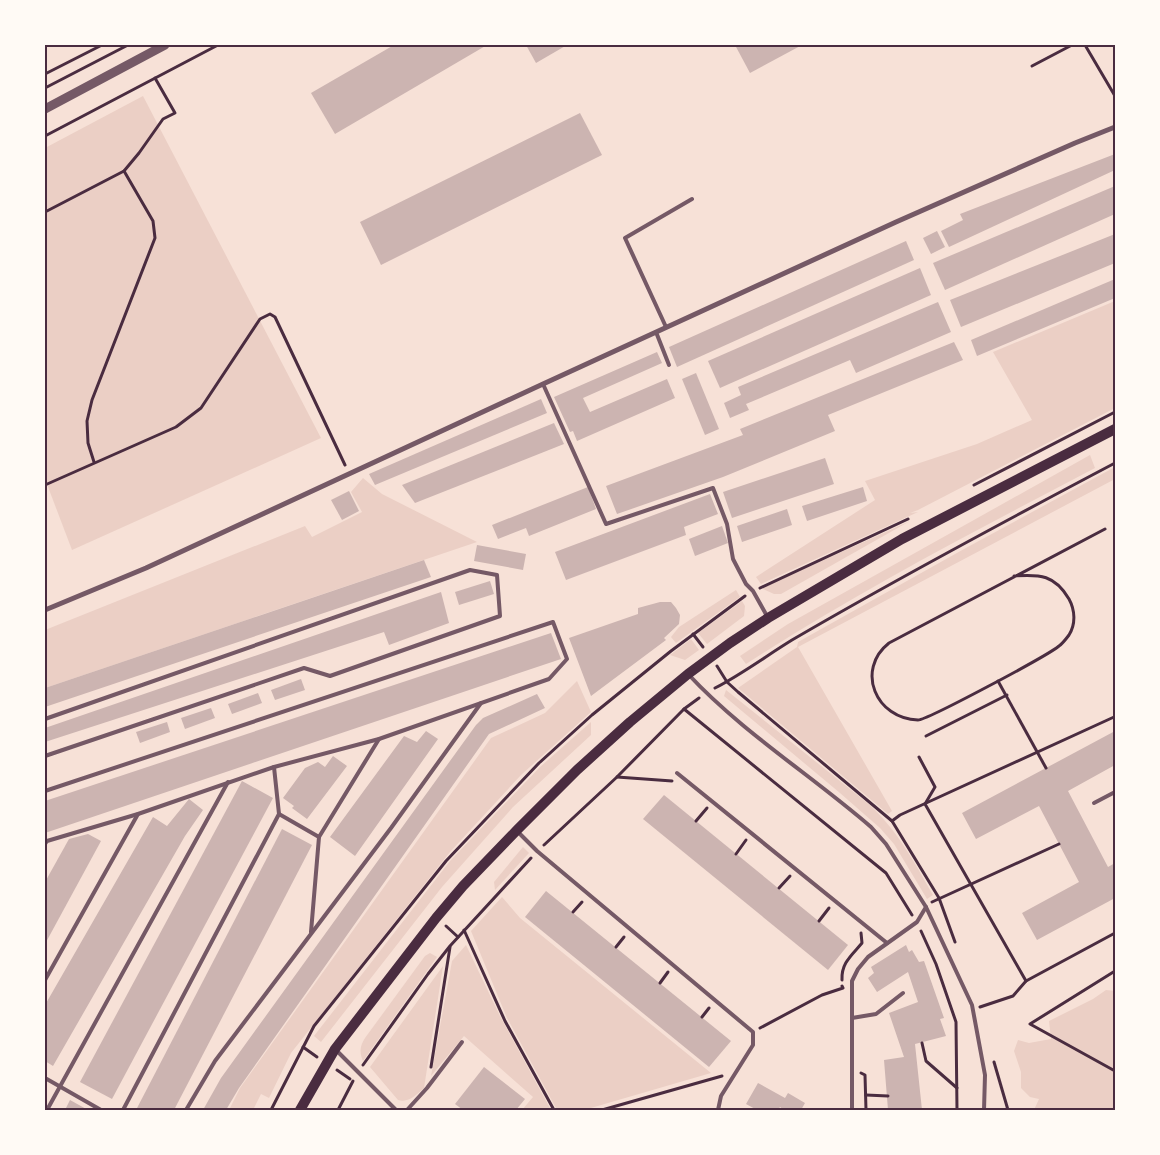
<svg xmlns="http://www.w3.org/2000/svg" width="1160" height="1155" font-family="'Source Sans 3',sans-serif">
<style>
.green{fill:#ebcfc5}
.building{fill:#ccb4b1}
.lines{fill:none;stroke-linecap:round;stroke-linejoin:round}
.path{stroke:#4a2c40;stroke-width:3}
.service{stroke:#755966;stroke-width:4}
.minor{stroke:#755966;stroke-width:5}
.tertiary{stroke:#755966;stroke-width:9}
.secondary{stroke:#4a2c40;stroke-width:10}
.neatline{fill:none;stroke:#4a2c40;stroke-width:2}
</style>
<rect width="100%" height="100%" fill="#f7e1d7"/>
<g class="green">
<path d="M143,96L321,438L72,550L45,479V148Z"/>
<path d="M1115,301V408L918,510L910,513L918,512L905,518L761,584L756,577L875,500L865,481L977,444L1032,420L993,352Z"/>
<path d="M1090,455L1095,468C977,530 858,591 746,664L740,656L788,624Z"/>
<path d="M1115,467V479L798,647L892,811L888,814L738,688L797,647L798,642L964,549Z"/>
<path d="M363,478L382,494L477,542L45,688V630L305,526L312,537L362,512L351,492Z"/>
<path d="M910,521L781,594H774L763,589V588L773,583Z"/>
<path d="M736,590L740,597L676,643L671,637L679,627Z"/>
<path d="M742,601L745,606L744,616L707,644L698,633Z"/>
<path d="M691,639L699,650L685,660L670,655Z"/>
<path d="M577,681L591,712L521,775L450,852L291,1053L269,1098L261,1094L253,1110H229L240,1088L491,738L545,713Z"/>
<path d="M726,690L870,805C899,833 913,860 933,895L927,899L894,844L880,828L840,793L724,696Z"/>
<path d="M591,722V735L513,807L442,887L321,1042L314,1036L450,861L540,767Z"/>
<path d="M523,847L529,853L495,890L494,882Z"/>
<path d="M502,897L520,918L711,1073L584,1110H557L507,1018L471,931Z"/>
<path d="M466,945L500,1016L551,1110H522L533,1097L464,1036L431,1076L452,961Z"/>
<path d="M430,953L437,957L363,1061C359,1052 360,1046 365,1038L425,956Z"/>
<path d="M443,966L424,1088C416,1095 409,1103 398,1100L370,1067Z"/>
<path d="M1106,990L1115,991V1110H1034L1039,1099L1030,1097L1021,1088V1072L1014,1051L1018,1040L1029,1043L1051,1039L1049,1021L1093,999Z"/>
</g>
<g class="building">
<path d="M394,45H487L335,134L311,93Z"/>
<path d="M526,45H567L536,63Z"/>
<path d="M735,45H802L750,73Z"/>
<path d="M580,113L602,155L381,265L360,222Z"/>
<path d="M1115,154V170L949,247L941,231L963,220L960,214Z"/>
<path d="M1115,186V214L945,290L933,263Z"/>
<path d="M937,231L945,247L931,254L923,238Z"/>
<path d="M1115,234V263L961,327L950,300Z"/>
<path d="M906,241L914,260L677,367L669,347Z"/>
<path d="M920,268L931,295L720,388L708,361Z"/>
<path d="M1115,279V298L977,356L971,340Z"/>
<path d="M938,302L951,332L856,373L850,360L746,404L749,410L730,418L724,403L741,395L738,387Z"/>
<path d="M954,342L963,360L828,415L835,431L723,477L617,514L606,486L743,435L740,429Z"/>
<path d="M657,352L662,363L583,398L590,412L667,379L675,398L577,441L573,431L570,432L554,397Z"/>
<path d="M696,373L719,429L705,435L682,379Z"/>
<path d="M541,399L547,413L375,485L369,474Z"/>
<path d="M554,423L564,444L415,503L402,485Z"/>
<path d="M825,458L834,484L732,518L723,492Z"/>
<path d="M588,487L596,509L529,536L526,528L498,539L492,525Z"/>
<path d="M863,487L867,501L807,521L802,506Z"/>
<path d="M349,491L359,511L342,520L331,500Z"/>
<path d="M710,494L718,514L684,527L686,535L566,580L555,552Z"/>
<path d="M787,509L792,525L742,542L737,526Z"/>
<path d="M722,526L728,543L695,556L689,539Z"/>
<path d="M477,545L526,554L523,570L474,561Z"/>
<path d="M424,560L431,577L45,707V688Z"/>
<path d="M490,581L494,594L459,605L455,592Z"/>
<path d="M441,592L449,623L389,645L384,632L45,742V728Z"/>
<path d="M660,602H671L676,608L680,615L679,624L664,638L666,640L591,696L569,638L638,614V608Z"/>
<path d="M551,633L561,659L45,833V801Z"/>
<path d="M301,679L305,690L275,700L271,690Z"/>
<path d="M258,693L262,703L232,714L228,704Z"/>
<path d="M537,694L545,708L489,734L239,1088L226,1110H203L221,1078L476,725L483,718Z"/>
<path d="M211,708L215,718L185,729L181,718Z"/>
<path d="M167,722L170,732L140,743L136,732Z"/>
<path d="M426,731L438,739L355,856L330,837L404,736L417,742Z"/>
<path d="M1115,731V765L1068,791L1108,867L1115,863V898L1037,940L1022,913L1079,882L1039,806L976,839L962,813Z"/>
<path d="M333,756L347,766L307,819L292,808L294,806L283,798L305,768L318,762L325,767Z"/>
<path d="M242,781L273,798L112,1099L80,1082Z"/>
<path d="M664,795L848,945L828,970L643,819Z"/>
<path d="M189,799L203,810L185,836L53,1066L45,1061V1005L153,817L167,826Z"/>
<path d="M282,829L312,845L174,1110H136Z"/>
<path d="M88,834L101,841L45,944V882L69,839Z"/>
<path d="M546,891L731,1041L709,1067L525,917Z"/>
<path d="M906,945L909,952L912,950L919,962L924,961L944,1018L940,1019L946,1036L915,1044L922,1110H888L884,1060L904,1057L889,1013L918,1002L908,972L877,992L868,978L874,973L871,967Z"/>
<path d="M484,1067L525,1099L516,1110H463L455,1104Z"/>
<path d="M758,1083L785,1098L788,1093L805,1103L801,1110H784L780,1107L778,1110H757L746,1104Z"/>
<path d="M70,1100L88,1110H65Z"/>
</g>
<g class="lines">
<g class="path">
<path d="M1085,45L1115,96"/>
<path d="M1032,66L1072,45"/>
<path d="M45,74L102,45"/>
<path d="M45,88L128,45"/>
<path d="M45,136L218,45"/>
<path d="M45,212L124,171L139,153L163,119L175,113L155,78"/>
<path d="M94,462L88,443L87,421L92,400L155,238L153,221L124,171"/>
<path d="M45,485L176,427L201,408L260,319L270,314L275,317L345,465"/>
<path d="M974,485L1115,412"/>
<path d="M1014,576C1040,574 1055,575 1069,599C1075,610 1076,624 1069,635C1066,639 1062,644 1059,646C1047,656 927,720 918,720C876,719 855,670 889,643L1105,529"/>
<path d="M760,588L908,519"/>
<path d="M693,634L703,647"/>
<path d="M717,666L727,682L738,692L892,821L939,898L955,942"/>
<path d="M998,681L1046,768"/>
<path d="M715,688C742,674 766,656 792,640C898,578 1007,520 1115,463"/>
<path d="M684,709L886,873L912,915"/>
<path d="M926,736L1007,695"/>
<path d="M919,757L935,787L925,804L1026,981L1115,933"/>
<path d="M617,777L672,781"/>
<path d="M696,821L707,808"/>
<path d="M892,821L900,815L1114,717L1115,718"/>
<path d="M544,845L617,777L684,709L699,698"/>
<path d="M736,854L746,840"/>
<path d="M779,888L790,876"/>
<path d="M932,902L1059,844"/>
<path d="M573,912L582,902"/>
<path d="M819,921L829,908"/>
<path d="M446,926L458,937"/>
<path d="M464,930L505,1021L554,1110"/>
<path d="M921,931L936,964L956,1022L957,1110"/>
<path d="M616,947L624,937"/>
<path d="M1115,971L1030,1024L1115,1071"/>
<path d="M842,980C841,963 852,955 862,943L861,933"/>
<path d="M660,983L668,972"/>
<path d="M980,1007L1013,996L1026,981"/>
<path d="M702,1017L709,1008"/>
<path d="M760,1028L822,995L843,988L842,986"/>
<path d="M922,1043L926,1061L957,1088"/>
<path d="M303,1047L317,1057"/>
<path d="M994,1062L1008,1110"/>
<path d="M363,1065L428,974L450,946L531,858"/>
<path d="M431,1067L450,947"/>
<path d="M337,1070L350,1079"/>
<path d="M861,1073L865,1075L866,1110"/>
<path d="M866,1095L888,1096"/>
<path d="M271,1110L314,1026L446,861L539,763L592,715L671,651L745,596"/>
<path d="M338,1110L353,1081"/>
<path d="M602,1110L722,1076"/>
</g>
<g class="service">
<path d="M666,327L625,238L692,199"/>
<path d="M656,332L669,365"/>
<path d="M543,384L606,524L713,488L727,524L733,559L746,584L753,591L767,616"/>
<path d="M688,674C742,732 811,775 871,827L886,844L926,907L972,1005L985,1075L984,1110"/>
<path d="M45,719L470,570L497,575L500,616L330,676L304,668L45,756"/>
<path d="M677,773L887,943"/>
<path d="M45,791L553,622L567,659L549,679L379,739L274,767L138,814L47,841L45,844"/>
<path d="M1094,803L1115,792"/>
<path d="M279,814L319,837"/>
<path d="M517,831L537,851L753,1032V1045L721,1096L718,1110"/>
<path d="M311,932L319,837L379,739"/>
<path d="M45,980L138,814"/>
<path d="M852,1018L876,1014L903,993"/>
<path d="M336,1050L396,1110"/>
<path d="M45,1078L101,1110"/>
<path d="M47,1110L228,782"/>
<path d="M123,1110L279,814L274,767"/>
<path d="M186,1110L215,1061L391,828L481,703"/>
<path d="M407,1110L427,1088L462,1042"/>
<path d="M852,1110V981L858,969L868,957L917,922L926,907"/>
</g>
<path class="minor" d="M45,610L146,568L543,384L896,222L1075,143L1115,127"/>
<path class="tertiary" d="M45,109L165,45"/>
<path class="secondary" d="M300,1110L335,1049L436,918L463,886L517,830L577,770L630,722L688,674L730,643L768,618L902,539L1115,429"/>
</g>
<rect width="1160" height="1155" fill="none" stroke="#fffaf5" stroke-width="92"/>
<rect x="46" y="46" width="1068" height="1063" class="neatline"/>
</svg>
